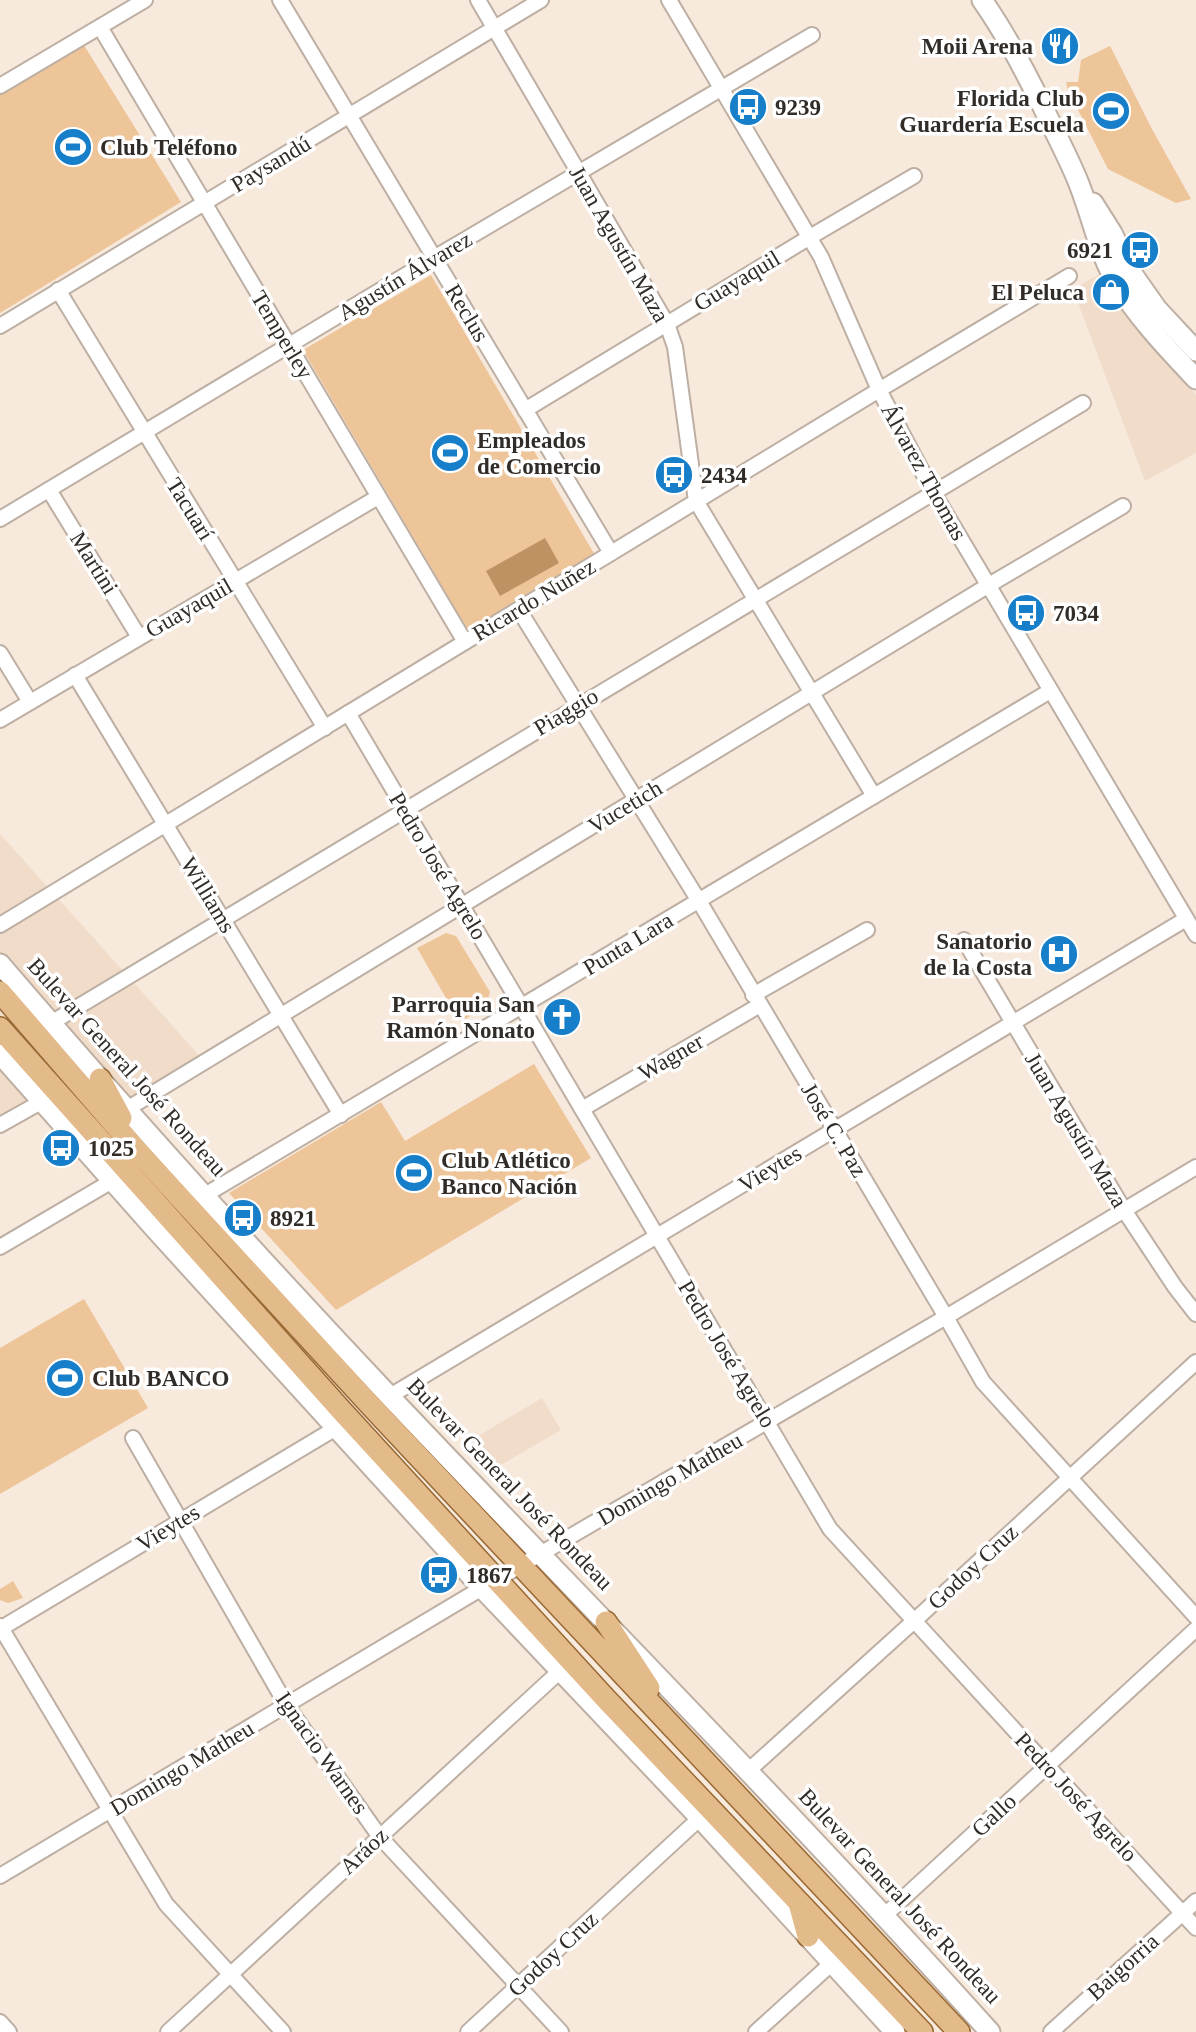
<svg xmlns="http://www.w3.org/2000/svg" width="1196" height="2032" font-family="'Times New Roman',serif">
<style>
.built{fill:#f0dcc9}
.green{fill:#eec499}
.water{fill:#be9263}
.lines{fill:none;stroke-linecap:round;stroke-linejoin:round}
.minor-casing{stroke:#bdafa3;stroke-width:18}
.secondary-casing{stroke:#bdafa3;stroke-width:23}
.primary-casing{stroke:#996a34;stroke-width:24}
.minor{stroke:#fff;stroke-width:14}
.secondary{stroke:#fff;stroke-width:19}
.primary{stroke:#e3ba89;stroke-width:21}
.labels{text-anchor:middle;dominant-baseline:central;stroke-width:7;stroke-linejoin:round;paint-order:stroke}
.poi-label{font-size:23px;font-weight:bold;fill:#312c27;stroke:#fff;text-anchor:start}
.street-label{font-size:23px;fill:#312c27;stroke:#fff}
</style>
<rect width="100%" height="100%" fill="#f7e9db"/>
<g class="built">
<path d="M1102,273L1152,344L1196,395V453L1145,481L1073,289Z"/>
<path d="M0,834L205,1062L127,1109L41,1102L0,1122Z"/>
<path d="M542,1398L561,1430L487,1473L461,1446Z"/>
</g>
<g class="green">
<path d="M82,42L181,202L0,313V91Z"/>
<path d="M1110,46L1153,131L1191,199L1176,203L1108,169L1068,90L1066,82H1078L1081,60Z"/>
<path d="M431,275L596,557L469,632L303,350Z"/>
<path d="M446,933L456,936L490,992L486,1007L460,1022L417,948Z"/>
<path d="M534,1064L591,1158L336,1310L229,1193L381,1102L405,1141Z"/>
<path d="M84,1299L148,1408L0,1494V1348Z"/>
<path d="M13,1581L23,1598L8,1603L0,1600V1589Z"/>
</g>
<path class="water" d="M545,538L559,563L500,596L486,571Z"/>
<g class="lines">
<g class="minor-casing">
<g id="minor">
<path d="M280,0L611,553"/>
<path d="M478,0L667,324L675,347L696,501L874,796"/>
<path d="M669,0L821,257L879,390L933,492L1196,935"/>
<path d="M100,27L465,642"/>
<path d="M0,86L145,0"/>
<path d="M58,290L325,728"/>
<path d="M0,326L541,0"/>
<path d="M525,410L810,237L914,176"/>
<path d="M49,490L139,637"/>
<path d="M0,519L434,258L812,35"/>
<path d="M519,610L699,901L946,1317L983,1382L1196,1617"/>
<path d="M0,653L30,702"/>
<path d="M75,675L341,1115"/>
<path d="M348,713L830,1529L1196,1928"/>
<path d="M0,720L378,497"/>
<path d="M0,925L879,390L1069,276"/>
<path d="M964,940L1124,1210L1175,1287L1196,1314"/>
<path d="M753,995L867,930"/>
<path d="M51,1023L1083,403"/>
<path d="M127,1109L989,585L1123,506"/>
<path d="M582,1109L760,1005"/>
<path d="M0,1125L41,1102"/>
<path d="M205,1195L1050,691"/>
<path d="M0,1247L112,1181"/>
<path d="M390,1396L1186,919"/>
<path d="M133,1438L287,1706L380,1837L561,2032"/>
<path d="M0,1626L166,1904L283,2032"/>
<path d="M0,1629L336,1428"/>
<path d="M748,1771L914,1621L1196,1362"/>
<path d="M0,1876L482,1588L946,1317L1196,1167"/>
<path d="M885,1915L1196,1629"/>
<path d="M0,2022L9,2032"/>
<path d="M168,2032L560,1671"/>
<path d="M468,2032L700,1818"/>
<path d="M756,2032L832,1963"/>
<path d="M1051,2032L1196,1901"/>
</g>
</g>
<g class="secondary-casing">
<g id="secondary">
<path d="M982,0C1006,34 1024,70 1043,107C1054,131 1067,155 1077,179C1091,212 1097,248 1115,280C1138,318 1166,347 1196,379"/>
<path d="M1093,203L1112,233L1131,272L1157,309L1196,351"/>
<path d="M0,964C127,1112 258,1257 392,1399C592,1610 796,1816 990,2032"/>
<path d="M0,1054L155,1229L482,1588L700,1818L895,2032"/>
</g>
</g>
<g class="primary-casing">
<g id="primary">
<path d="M0,992L140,1154L373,1408L959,2032"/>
<path d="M0,1028L341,1410L606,1699L922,2032"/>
<path d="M100,1079L121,1118"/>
<path d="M606,1622L649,1688"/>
<path d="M799,1903L808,1936"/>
</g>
</g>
<use href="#minor" class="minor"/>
<use href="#secondary" class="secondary"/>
<use href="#primary" class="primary"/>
</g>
<defs>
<g id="restaurant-disc" transform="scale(2.0125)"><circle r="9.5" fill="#177ec9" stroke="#fff"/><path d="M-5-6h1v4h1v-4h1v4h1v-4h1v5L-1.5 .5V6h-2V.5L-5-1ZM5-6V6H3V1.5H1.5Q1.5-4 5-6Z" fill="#fff"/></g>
<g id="bus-disc" transform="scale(2.0125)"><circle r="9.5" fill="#177ec9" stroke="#fff"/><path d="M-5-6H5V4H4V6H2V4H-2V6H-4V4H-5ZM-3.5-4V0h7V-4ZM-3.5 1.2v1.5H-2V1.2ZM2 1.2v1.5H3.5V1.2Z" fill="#fff"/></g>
<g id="stadium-disc" transform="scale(2.0125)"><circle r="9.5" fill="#177ec9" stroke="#fff"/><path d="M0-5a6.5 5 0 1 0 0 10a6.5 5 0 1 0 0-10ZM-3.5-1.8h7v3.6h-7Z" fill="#fff"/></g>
<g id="shop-disc" transform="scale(2.0125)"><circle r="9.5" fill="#177ec9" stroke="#fff"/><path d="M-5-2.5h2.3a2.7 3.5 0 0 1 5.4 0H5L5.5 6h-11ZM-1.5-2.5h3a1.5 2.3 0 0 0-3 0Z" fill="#fff"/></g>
<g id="hospital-disc" transform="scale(2.0125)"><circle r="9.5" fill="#177ec9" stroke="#fff"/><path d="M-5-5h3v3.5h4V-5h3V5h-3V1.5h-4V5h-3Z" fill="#fff"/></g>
<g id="church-disc" transform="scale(2.0125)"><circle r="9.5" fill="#177ec9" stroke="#fff"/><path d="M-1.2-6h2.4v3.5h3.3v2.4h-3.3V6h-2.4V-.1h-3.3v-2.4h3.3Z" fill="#fff"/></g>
</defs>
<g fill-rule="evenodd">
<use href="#restaurant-disc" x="1060" y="46"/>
<use href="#bus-disc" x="748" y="107"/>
<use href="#stadium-disc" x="1111" y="111"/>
<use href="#stadium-disc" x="73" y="147"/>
<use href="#bus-disc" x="1140" y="250"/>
<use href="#shop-disc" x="1111" y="292"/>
<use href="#stadium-disc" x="450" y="453"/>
<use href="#bus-disc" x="674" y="475"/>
<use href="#bus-disc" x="1026" y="613"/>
<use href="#hospital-disc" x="1059" y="954"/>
<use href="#church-disc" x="562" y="1017"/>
<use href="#bus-disc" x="61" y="1148"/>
<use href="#stadium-disc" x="414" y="1173"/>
<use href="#bus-disc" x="243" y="1218"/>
<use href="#stadium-disc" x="65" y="1378"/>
<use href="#bus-disc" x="439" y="1575"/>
</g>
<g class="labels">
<g class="poi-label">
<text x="1033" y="46" text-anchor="end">Moii Arena</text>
<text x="1084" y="98" text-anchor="end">Florida Club<tspan x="1084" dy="26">Guardería Escuela</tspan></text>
<text x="775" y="107">9239</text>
<text x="100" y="147">Club Teléfono</text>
<text x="1113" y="250" text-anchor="end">6921</text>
<text x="1084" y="292" text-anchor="end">El Peluca</text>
<text x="477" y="440">Empleados<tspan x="477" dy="26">de Comercio</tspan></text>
<text x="701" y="475">2434</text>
<text x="1053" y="613">7034</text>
<text x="1032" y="941" text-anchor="end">Sanatorio<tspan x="1032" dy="26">de la Costa</tspan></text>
<text x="535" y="1004" text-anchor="end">Parroquia San<tspan x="535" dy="26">Ramón Nonato</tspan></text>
<text x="88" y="1148">1025</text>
<text x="441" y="1160">Club Atlético<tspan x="441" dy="26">Banco Nación</tspan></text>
<text x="270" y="1218">8921</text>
<text x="92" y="1378">Club BANCO</text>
<text x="466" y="1575">1867</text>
</g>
<g class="street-label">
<text transform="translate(271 164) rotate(-31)">Paysandú</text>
<text transform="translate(619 244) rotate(60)">Juan Agustín Maza</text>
<text transform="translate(405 276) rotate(-31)">Agustín Álvarez</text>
<text transform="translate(737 281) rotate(-31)">Guayaquil</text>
<text transform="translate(467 313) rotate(59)">Reclus</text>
<text transform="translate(282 335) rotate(59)">Temperley</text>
<text transform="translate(924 472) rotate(61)">Álvarez Thomas</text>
<text transform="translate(190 509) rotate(58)">Tacuarí</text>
<text transform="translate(94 563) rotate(58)">Martini</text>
<text transform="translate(534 600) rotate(-31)">Ricardo Nuñez</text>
<text transform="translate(189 608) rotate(-30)">Guayaquil</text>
<text transform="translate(566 712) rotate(-31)">Piaggio</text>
<text transform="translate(625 807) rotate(-31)">Vucetich</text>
<text transform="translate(438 866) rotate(59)">Pedro José Agrelo</text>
<text transform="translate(208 895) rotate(59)">Williams</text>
<text transform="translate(628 944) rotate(-31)">Punta Lara</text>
<text transform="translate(671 1057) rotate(-30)">Wagner</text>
<text transform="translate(127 1067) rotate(48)">Bulevar General José Rondeau</text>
<text transform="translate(834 1130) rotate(59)">José C. Paz</text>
<text transform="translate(1076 1130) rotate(59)">Juan Agustín Maza</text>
<text transform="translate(770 1169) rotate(-31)">Vieytes</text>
<text transform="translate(727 1354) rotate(59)">Pedro José Agrelo</text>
<text transform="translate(670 1479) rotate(-30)">Domingo Matheu</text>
<text transform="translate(510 1484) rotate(46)">Bulevar General José Rondeau</text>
<text transform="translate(168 1528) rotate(-31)">Vieytes</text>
<text transform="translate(973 1567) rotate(-43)">Godoy Cruz</text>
<text transform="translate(322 1753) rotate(55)">Ignacio Warnes</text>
<text transform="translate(182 1768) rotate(-31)">Domingo Matheu</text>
<text transform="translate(1076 1797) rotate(47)">Pedro José Agrelo</text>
<text transform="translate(994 1815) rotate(-43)">Gallo</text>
<text transform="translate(364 1851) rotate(-43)">Aráoz</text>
<text transform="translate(900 1896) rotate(47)">Bulevar General José Rondeau</text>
<text transform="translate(553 1954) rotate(-43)">Godoy Cruz</text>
<text transform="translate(1123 1967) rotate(-42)">Baigorria</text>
</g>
</g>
</svg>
